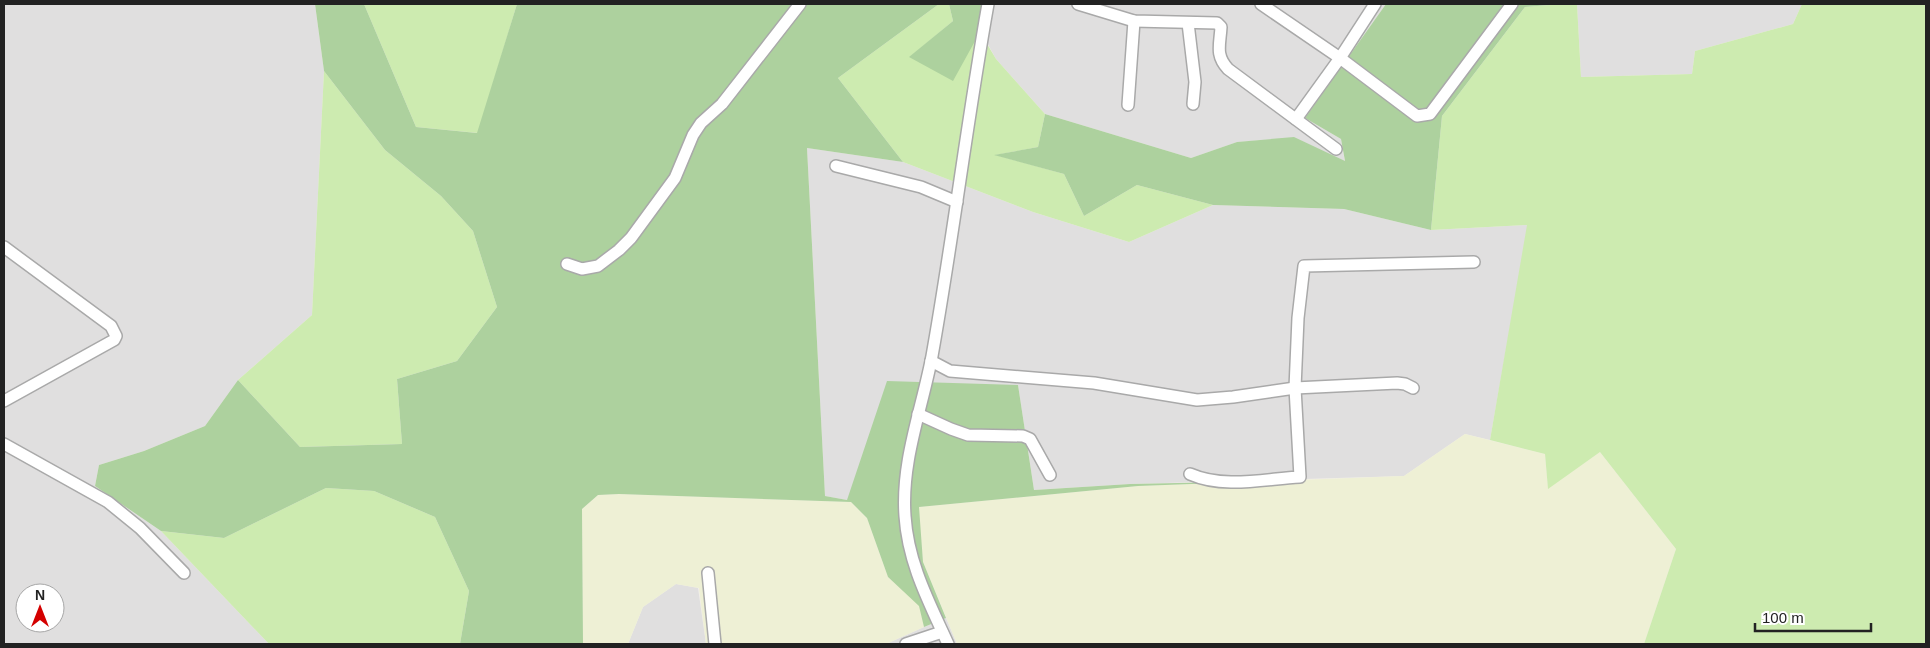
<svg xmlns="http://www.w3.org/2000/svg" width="1930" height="648" font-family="Helvetica,sans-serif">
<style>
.residential{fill:#e0dfdf;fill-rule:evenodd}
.farmland{fill:#eef0d5}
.grass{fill:#cdebb0}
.forest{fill:#add19e}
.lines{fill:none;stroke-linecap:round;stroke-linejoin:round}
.minor-casing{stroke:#a9a9a9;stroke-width:14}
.minor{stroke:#fff;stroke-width:11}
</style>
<rect width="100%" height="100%" fill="#f2efe9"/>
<g class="residential">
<path d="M4,4H315L324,71L312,315L238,380L205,426L144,451L99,465L95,486L161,531L269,644H4ZM25,593H55V623H25Z"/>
<path d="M984,4H1386L1305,118L1341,139L1345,162L1294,138L1237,142L1191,158L1045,114L996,59L981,32Z"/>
<path d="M1577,4H1802L1793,24L1695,51L1692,74L1581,77Z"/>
<path d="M807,148L903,162L1033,212L1129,242L1213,205L1344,209L1431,230L1528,225L1490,440L1465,434L1404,476L1130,484L1034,490L1018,385L847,500L825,496Z"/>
<path d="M676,584L698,588L706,644H628L643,607Z"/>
<path d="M946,618L957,644H886L924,627Z"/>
</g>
<g class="farmland">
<path d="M1465,434L1545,454L1548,488L1600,452L1676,549L1644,644H957L923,562L918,507L1138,486L1404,476Z"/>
<path d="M619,494L851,502L867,518L888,577L920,606L924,627L886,644H706L699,588L676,584L643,607L628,644H583L582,509L598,495Z"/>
</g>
<g class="grass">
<path d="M364,4H517L478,133L416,127Z"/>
<path d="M939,4H949L953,21L910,57L980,32L996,59L1045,114L1038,147L996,155L1064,174L1084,216L1137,185L1213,205L1129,242L1033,212L903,162L838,78Z"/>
<path d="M1561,4H1577L1581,77L1692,74L1695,51L1793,24L1802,4H1926V644H1644L1676,549L1600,452L1548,489L1545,454L1490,440L1527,225L1431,230L1442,116L1525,7Z"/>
<path d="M324,71L385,150L441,196L473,231L497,307L457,361L397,379L402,444L300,447L238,380L312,315Z"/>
<path d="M326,488L374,491L435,517L469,591L460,644H269L161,531L224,538Z"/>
</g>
<g class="forest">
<path d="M315,4H364L416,127L477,133L517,4H939L838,78L903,162L807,148L825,496L847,500L887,381L1018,385L1034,490L1130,484L1272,481L1138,486L919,507L923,562L946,618L924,627L919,606L888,577L867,518L851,502L619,494L598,495L582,509L583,644H460L469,591L435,517L374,491L326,488L224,538L161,531L95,486L99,465L144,451L205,426L238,380L300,447L402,444L397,379L457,361L497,307L473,231L441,196L385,150L324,71Z"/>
<path d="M949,4H984L980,32L953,81L909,57L953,21Z"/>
<path d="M1386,4H1561L1525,7L1442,116L1431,230L1344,209L1213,205L1137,185L1084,216L1064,174L994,155L1038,147L1045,114L1191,158L1237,142L1294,137L1345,161L1341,139L1305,118Z"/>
</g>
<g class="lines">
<g class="minor-casing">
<g id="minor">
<path d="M1078,4L1134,21L1217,23L1221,27C1220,45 1215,55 1228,69L1336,149"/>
<path d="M1261,4L1340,58L1417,116L1430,114L1512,4"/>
<path d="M1188,23L1195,82L1193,104"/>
<path d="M1128,105L1134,21"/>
<path d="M1296,119L1340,58L1375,4"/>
<path d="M836,166L921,187L957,202"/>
<path d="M4,247L111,326L116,336L114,340L4,401"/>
<path d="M567,264L582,269L598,266L619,250L631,238L675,178L693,135L701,123L722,104L800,4"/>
<path d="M931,361L950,371L1094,383L1197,400L1233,397L1295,388L1397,383L1405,384L1413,388"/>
<path d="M918,414L951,429L968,435L1023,436L1030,439L1050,475"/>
<path d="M4,444L108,502L140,528L184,573"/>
<path d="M1190,474C1224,489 1264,479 1300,477L1295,388L1298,318L1304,266L1474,262"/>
<path d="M708,573L715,644"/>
<path d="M906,644L942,632"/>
<path d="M948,644C929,602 908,563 905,516C901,461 922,409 932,356C953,239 967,121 988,4"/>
</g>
</g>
<use href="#minor" class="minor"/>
</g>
<rect width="1930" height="648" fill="none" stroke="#222222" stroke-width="10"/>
<g transform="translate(40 608)"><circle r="24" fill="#ffffff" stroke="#a7a7a7"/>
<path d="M0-4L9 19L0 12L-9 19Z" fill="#d40000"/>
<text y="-8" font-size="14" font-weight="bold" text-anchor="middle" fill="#222222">N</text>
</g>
<path d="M1755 623v8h116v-8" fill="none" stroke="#222222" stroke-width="2.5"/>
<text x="1762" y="623" font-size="15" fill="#222222" stroke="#ffffff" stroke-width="4" paint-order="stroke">100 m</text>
</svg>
